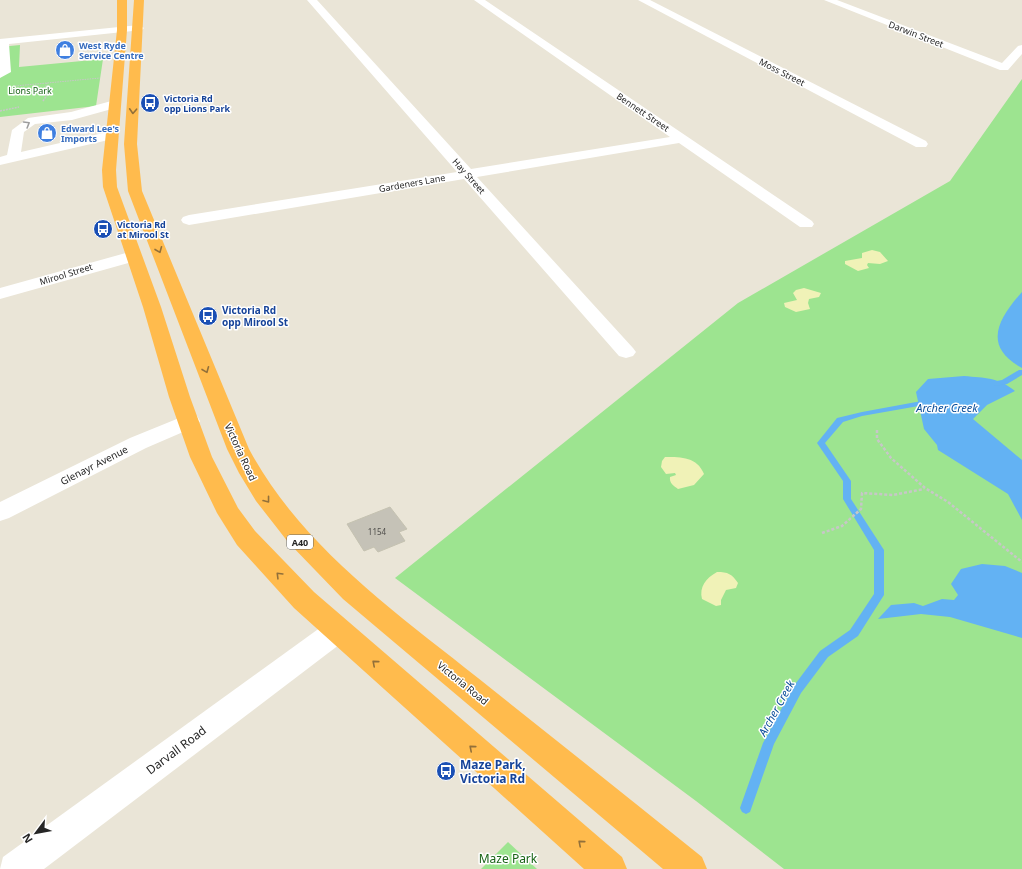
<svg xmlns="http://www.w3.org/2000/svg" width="1022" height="869" font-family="'Noto Sans',sans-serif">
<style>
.green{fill:#9de490}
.sand{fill:#f0f2b7}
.water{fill:#63b2f3}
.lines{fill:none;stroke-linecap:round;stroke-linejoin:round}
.stream{fill:#63b2f3;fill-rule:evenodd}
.building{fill:#c5c2b7;stroke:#c5c2b1}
.path-far2{stroke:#c7c7c7;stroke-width:1;stroke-dasharray:1.5 1;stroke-linecap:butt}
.path-far1{stroke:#c7c7c7;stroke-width:1.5;stroke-dasharray:2 1;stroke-linecap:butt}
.path{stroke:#c7c7c7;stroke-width:2.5;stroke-dasharray:3 2;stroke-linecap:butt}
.minor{fill:#fff;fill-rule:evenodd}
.highway{fill:#ffbb4d;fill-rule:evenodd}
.oneway{stroke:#92703a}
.oneway2{stroke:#9d9d9d}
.labels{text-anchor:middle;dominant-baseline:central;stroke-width:3;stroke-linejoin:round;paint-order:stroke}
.number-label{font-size:8px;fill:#4e4d4a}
.far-street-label{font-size:9px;fill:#262626;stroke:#fff}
.far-shop-label{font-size:9px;font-weight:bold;fill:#366cbe;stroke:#fff;text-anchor:start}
.far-park-label{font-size:9px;fill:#186416;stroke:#fff}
.far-transit-label{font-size:9px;font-weight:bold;fill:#164399;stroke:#fff;text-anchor:start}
.shield{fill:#fff;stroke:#676767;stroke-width:1}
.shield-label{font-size:9px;font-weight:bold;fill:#262626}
.transit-label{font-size:10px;font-weight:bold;fill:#164399;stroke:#fff;text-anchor:start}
.street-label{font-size:10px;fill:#262626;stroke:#fff}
.water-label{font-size:11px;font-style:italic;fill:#084c99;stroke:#fff}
.near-street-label{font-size:12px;fill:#262626;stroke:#fff}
.near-transit-label{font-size:12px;font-weight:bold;fill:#164399;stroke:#fff;text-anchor:start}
.near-park-label{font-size:12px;fill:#186416;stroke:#fff}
</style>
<rect width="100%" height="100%" fill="#eae5d7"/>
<g class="green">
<path d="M20,45L19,67L103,59L96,106L0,117V47Z"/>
<path d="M1022,79V869H784L696,801L395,578L738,303L950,181Z"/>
<path d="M508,842L537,869H481Z"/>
</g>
<g class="sand">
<path d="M872,250L880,252L888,261L880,264L868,263L867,265L869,268L858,271L845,264V261L862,258V253Z"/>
<path d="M804,288L821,293L819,297L809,299L808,303L810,309L796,312L785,307L784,303L797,300L793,293L796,290Z"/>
<path d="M665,457C682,457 697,457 704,474L694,485L678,489C674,486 669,483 670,477L676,475L675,473L666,474L661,467L662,461Z"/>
<path d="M717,572C728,572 732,574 738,583L736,588L726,590L721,600V605L716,606L702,599C699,587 706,578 717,572Z"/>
</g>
<g class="water">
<path d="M1022,292V368C982,346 998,319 1022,292Z"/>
<path d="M964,376C985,378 998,377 1015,391L987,405L973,419L1022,460V520L1008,494L938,450L937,445L924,429L916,392L928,379Z"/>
<path d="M982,564L1005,566L1022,573V638L950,617L921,614L878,619L891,605L914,603L923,606L942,599L954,600L958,595L951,584L961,569Z"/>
</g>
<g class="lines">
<g class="stream">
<path d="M1019,370H1022V375L1007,384L994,386L990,384L991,382L1002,380Z"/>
<path d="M927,400H930L931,402L930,404L862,416L843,422L825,443L851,481V499L884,550V595L858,636L828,657L801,693L774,744L750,812L746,814L742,812L740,808L763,743L793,687L820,651L850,630L874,594V550L843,499V481L817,443L837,418L862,412Z"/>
</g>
</g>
<path class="building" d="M390,507L407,529L399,532L405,541L378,552L374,547L364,551L347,524Z"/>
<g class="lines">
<g class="path-far2">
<path d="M15,86L100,78"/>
<path d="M45,94H43L47,83"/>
</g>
<g class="path-far1">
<path d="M43,101L47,95L43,93"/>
<path d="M0,111L19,107"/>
</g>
<g class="path">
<path d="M877,430V439L891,458L925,488L948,502L1022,562"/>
<path d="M822,533L842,526L861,509L862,493L893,495L924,489"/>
</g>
<g class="minor">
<path d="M307,0H317L471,169L670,137L474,0H485L812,221L814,224L812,227H800L679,143L477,177L633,348L636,352L633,356L626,358L619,356L464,179L189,225L183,223L181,220L183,217L189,215L457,172Z"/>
<path d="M638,0H650L926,141L928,144L926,147H916Z"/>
<path d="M824,0H837L1002,63L1018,46L1022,45V54L1008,70H1000Z"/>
<path d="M139,25L144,28L142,30L9,44L11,72L0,78V39Z"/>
<path d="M115,100L121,104L119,107L72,120L35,124L24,132L21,152L112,131L119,135L117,138L0,165V157L7,155L12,130L28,118L71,112Z"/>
<path d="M133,251L139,252L141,256L139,260L0,299V288Z"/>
<path d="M189,414L197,416L200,421L197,426L146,448L9,518L0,521V502L130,438Z"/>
<path d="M338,619L348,622L352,630L348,638L44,869H0L3,857L328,622Z"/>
</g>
<g class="highway">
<path d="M117,0H127V30L116,170L117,187L161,307L190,397L212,457L238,508L255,531L314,592L622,857L627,869H584L294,608L237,545L217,513L190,457L169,397L143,307L103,187L102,170L117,30Z"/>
<path d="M134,0H144L137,144L142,191L249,449C301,546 394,611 478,678C553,738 628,797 702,857L707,869H663L343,599L288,542L256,501L239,473L227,449L128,191L124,144Z"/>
</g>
</g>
<defs><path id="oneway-chevron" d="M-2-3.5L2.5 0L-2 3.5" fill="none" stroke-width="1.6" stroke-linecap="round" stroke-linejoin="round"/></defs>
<g class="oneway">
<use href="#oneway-chevron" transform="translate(133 111) rotate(93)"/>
<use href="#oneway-chevron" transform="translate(159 250) rotate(68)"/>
<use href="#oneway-chevron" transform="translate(206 370) rotate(68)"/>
<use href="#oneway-chevron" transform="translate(267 500) rotate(52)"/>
<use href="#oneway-chevron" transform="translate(279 575) rotate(-135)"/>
<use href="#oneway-chevron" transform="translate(375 663) rotate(-139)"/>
<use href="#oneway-chevron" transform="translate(472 748) rotate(-139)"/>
<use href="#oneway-chevron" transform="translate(581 843) rotate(-139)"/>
</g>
<use class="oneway2" href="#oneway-chevron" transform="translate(27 124) rotate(-31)"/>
<defs>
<g id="shop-disc" transform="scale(1)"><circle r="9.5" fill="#3f7fe0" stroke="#fff"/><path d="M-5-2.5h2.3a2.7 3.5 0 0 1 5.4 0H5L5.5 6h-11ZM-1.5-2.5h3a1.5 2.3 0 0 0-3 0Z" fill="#fff"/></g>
<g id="bus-disc" transform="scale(1)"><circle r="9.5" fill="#1a4fb4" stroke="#fff"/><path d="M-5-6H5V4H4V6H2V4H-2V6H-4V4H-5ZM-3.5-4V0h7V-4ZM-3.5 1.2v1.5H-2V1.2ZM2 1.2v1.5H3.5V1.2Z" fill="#fff"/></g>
</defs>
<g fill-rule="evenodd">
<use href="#shop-disc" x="65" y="50"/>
<use href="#bus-disc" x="150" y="103"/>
<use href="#shop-disc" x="47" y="133"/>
<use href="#bus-disc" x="103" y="229"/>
<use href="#bus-disc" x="208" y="316"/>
<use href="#bus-disc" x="446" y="771"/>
</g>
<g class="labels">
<g class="number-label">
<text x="377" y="531">1154</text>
</g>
<g class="far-street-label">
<text transform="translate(916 34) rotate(21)">Darwin Street</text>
<text transform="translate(782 72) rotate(27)">Moss Street</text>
<text transform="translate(643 112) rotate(34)">Bennett Street</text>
<text transform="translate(469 176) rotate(48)">Hay Street</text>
<text transform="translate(412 183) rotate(-10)">Gardeners Lane</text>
<text transform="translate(66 274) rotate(-17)">Mirool Street</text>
</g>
<g class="far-shop-label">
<text x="79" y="45">West Ryde<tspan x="79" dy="10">Service Centre</tspan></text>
<text x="61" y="128">Edward Lee's<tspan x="61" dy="10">Imports</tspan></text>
</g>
<g class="far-park-label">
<text x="30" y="90">Lions Park</text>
</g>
<g class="far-transit-label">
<text x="164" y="98">Victoria Rd<tspan x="164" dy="10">opp Lions Park</tspan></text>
<text x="117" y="224">Victoria Rd<tspan x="117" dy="10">at Mirool St</tspan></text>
</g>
<rect class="shield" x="287" y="535" width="26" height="14" rx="3"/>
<g class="shield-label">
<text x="300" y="542">A40</text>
</g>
<g class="transit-label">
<text x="222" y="310">Victoria Rd<tspan x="222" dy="12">opp Mirool St</tspan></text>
</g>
<g class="street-label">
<text transform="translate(241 452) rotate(65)">Victoria Road</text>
<text transform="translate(94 465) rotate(-27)">Glenayr Avenue</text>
<text transform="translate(463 683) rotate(39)">Victoria Road</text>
</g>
<g class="water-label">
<text x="947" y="407">Archer Creek</text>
<text transform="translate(776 708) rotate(-61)">Archer Creek</text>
</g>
<g class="near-street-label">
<text transform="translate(176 750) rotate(-37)">Darvall Road</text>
</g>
<g class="near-transit-label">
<text x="460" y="764">Maze Park,<tspan x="460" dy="14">Victoria Rd</tspan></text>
</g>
<g class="near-park-label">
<text x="508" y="858">Maze Park</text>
</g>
</g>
<g transform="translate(36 833) rotate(238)" stroke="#ffffff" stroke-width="3" paint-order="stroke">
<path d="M0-3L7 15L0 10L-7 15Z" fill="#262626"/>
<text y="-6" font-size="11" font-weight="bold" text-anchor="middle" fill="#262626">N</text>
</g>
</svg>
